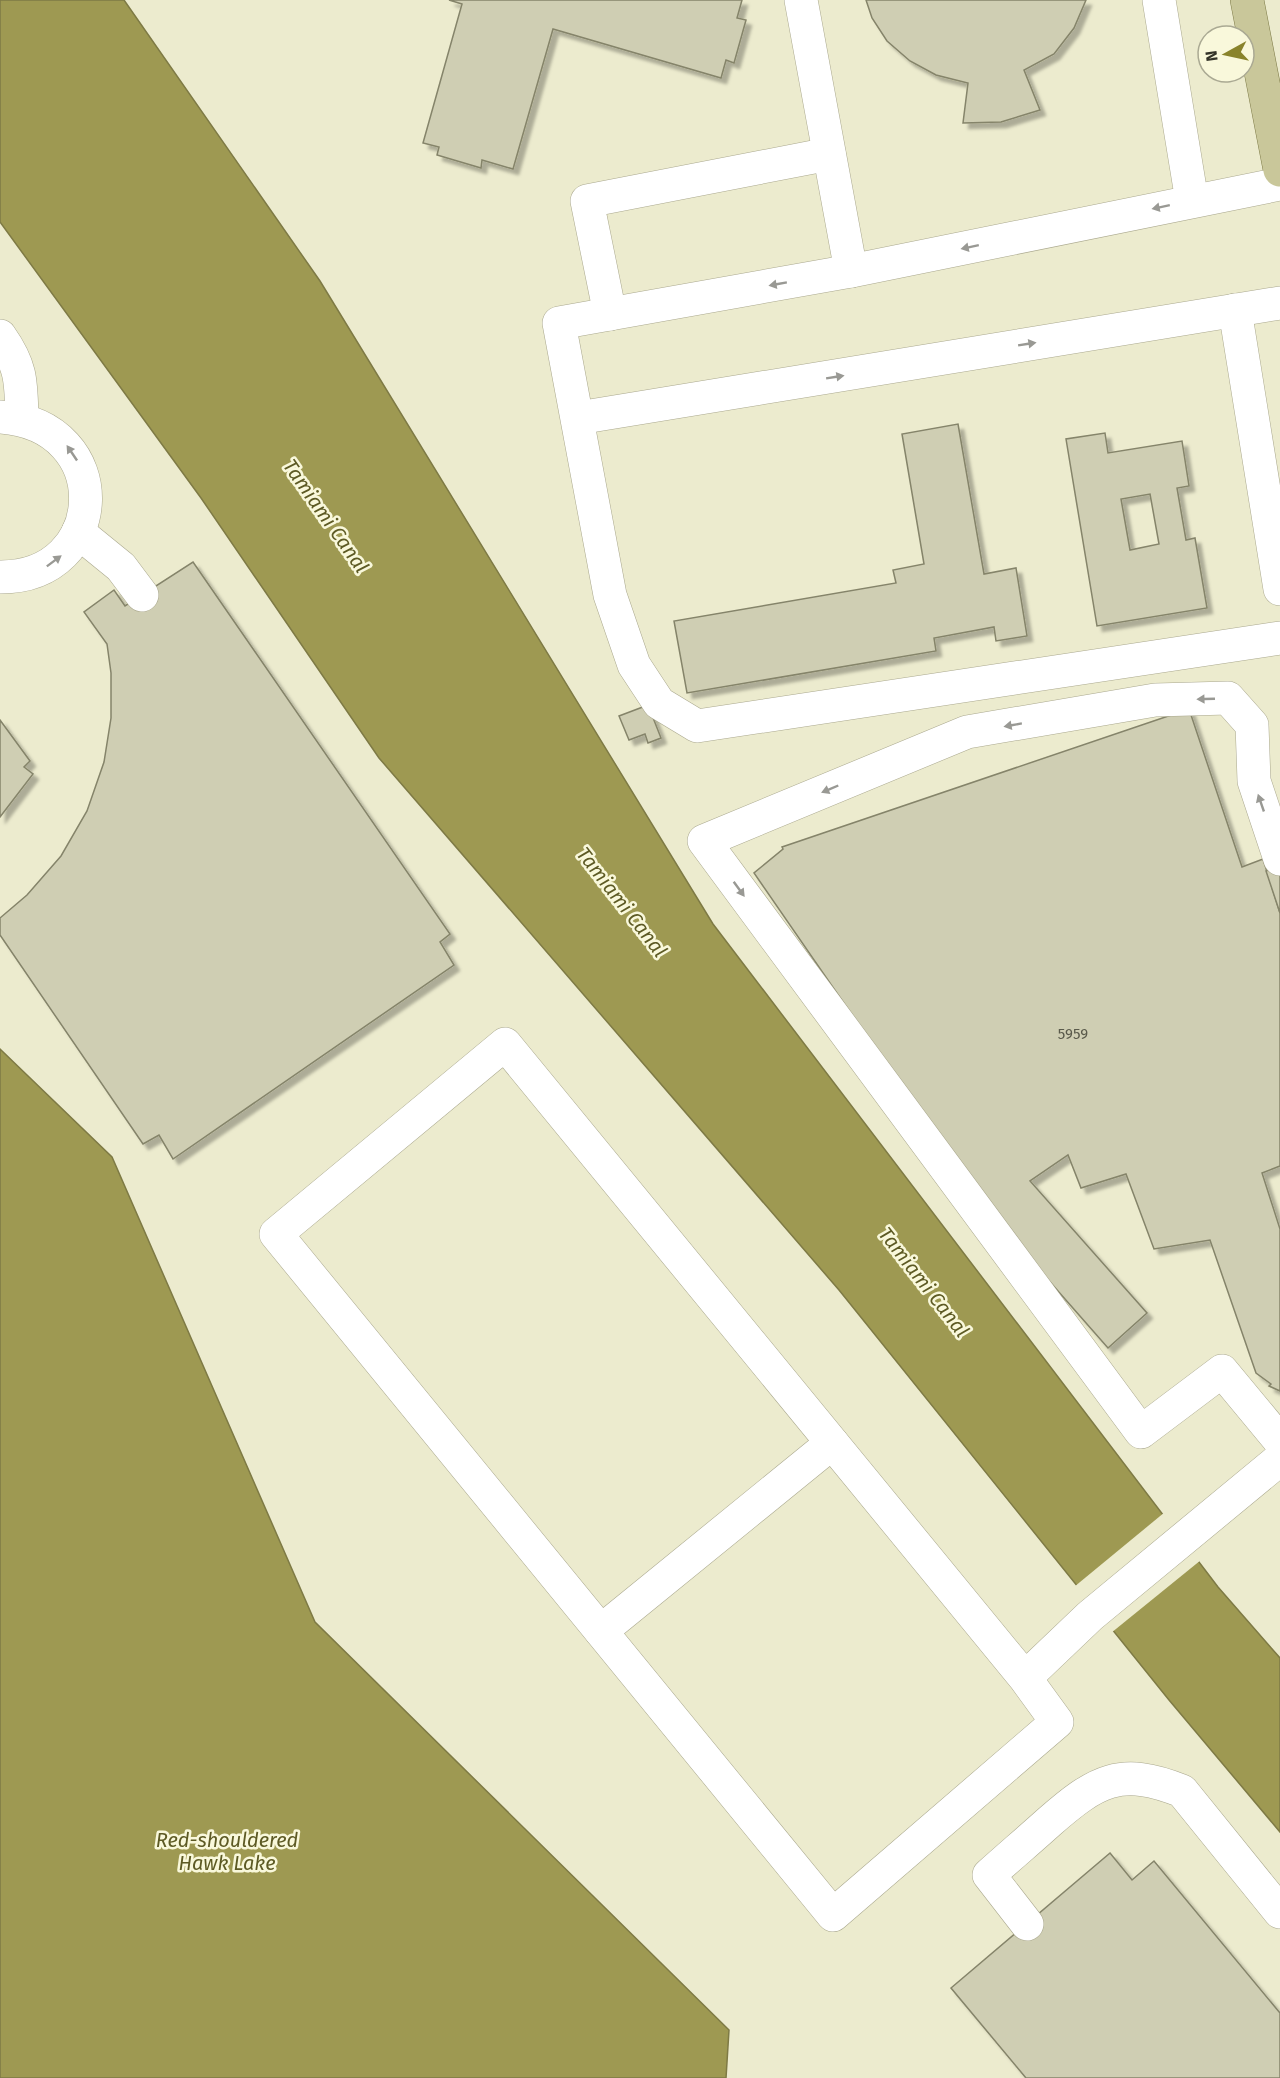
<svg xmlns="http://www.w3.org/2000/svg" width="1280" height="2078" font-family="'Fira Sans',sans-serif">
<style>
.water{fill:#9e9952;stroke:#7e7a45;stroke-width:1.5}
.pier{fill:#ecebce}
.building{fill:#cfceb3;stroke:#85846a;stroke-width:1.5;fill-rule:evenodd;filter:url(#shadow)}
.lines{fill:none;stroke-linecap:round;stroke-linejoin:round}
.minor-casing{stroke:#aaa88e;stroke-width:34}
.major-casing{stroke:#7d7a47;stroke-width:34}
.minor{stroke:#fff;stroke-width:33}
.major{stroke:#c9c79a;stroke-width:33}
.oneway{fill:#999994}
.labels{text-anchor:middle;dominant-baseline:central;stroke-width:5;stroke-linejoin:round;paint-order:stroke}
.number-label{font-size:15px;fill:#5a5a4b}
.water-label{font-size:20px;font-style:italic;fill:#5d5a24;stroke:#f9f8db}
</style>
<defs>
<filter id="shadow"><feDropShadow dx="5.5" dy="5.5" stdDeviation="1.5" flood-color="#0004"/></filter>
</defs>
<rect width="100%" height="100%" fill="#ecebce"/>
<g class="water">
<path d="M0,0H124L320,281L713,924L1218,1587L1280,1658V1832L1169,1700L839,1290L379,758L201,498L0,222Z"/>
<path d="M0,1049L112,1157L315,1622L729,2030L726,2078H0Z"/>
</g>
<path class="pier" d="M1165,1512L1201,1560L1111,1633L1074,1587Z"/>
<g class="building">
<path d="M449,0H742L737,18L746,20L734,63L726,60L721,78L553,29L513,169L482,160L481,168L437,155L439,147L423,143L462,4Z"/>
<path d="M866,0H1086L1074,28L1054,54L1024,70L1040,110L1001,122L963,123L968,83L936,75L910,61L887,41L872,18Z"/>
<path d="M958,424L984,574L1016,568L1027,636L996,641L994,627L934,638L936,651L687,693L674,621L896,583L893,570L924,564L902,434Z"/>
<path d="M1105,433L1108,453L1182,441L1189,486L1177,488L1186,540L1195,538L1207,608L1097,626L1066,439ZM1150,494L1159,544L1130,550L1121,499Z"/>
<path d="M193,562L450,934L440,942L454,965L173,1159L159,1135L143,1144L0,935V918L27,895L61,856L87,811L104,762L111,718V673L107,644L84,612L114,590L125,606Z"/>
<path d="M648,705L661,738L648,743L645,734L629,740L619,716Z"/>
<path d="M1189,709L1242,867L1263,859L1280,913V1166L1262,1173L1280,1229V1391L1269,1386L1271,1384L1256,1373L1210,1240L1154,1249L1126,1174L1081,1188L1068,1155L1030,1181L1147,1313L1108,1348L986,1209L754,873L783,849L782,847Z"/>
<path d="M0,720L30,761L24,767L33,774L0,817Z"/>
<path d="M1280,866V913L1266,871Z"/>
<path d="M1110,1853L1132,1880L1154,1861L1280,2013V2078H1026L951,1988Z"/>
</g>
<g class="lines">
<g class="minor-casing">
<g id="minor">
<path d="M801,0L851,271"/>
<path d="M1159,0L1192,201"/>
<path d="M1280,184L851,271L559,323L610,595L634,665L659,703L697,726L1280,638"/>
<path d="M1235,310L1280,589"/>
<path d="M610,314L587,201L829,154"/>
<path d="M0,336C22,367 21,382 22,419"/>
<path d="M0,417C118,425 110,578 0,577"/>
<path d="M578,418L1280,303"/>
<path d="M78,532L121,567L142,595"/>
<path d="M1280,859L1254,781L1252,725L1228,698L1155,700L967,732L704,841L1141,1432L1222,1371L1280,1441"/>
<path d="M601,1631L832,1443"/>
<path d="M1025,1678L1057,1722L833,1915L276,1234L505,1044L1025,1678L1090,1616L1280,1459"/>
<path d="M1027,1924L989,1875C1009,1857 1029,1840 1049,1822C1096,1781 1120,1766 1182,1791L1280,1912"/>
</g>
</g>
<g class="major-casing">
<path id="major" d="M1247,0L1280,170"/>
</g>
<use href="#minor" class="minor"/>
<use href="#major" class="major"/>
</g>
<defs><path id="oneway-solid" d="M-6-.8H1V-3.2L6.5 0L1 3.2V.8H-6Z" transform="scale(1.5)"/></defs>
<g class="oneway">
<use href="#oneway-solid" transform="translate(1161 207) rotate(168)"/>
<use href="#oneway-solid" transform="translate(970 247) rotate(168)"/>
<use href="#oneway-solid" transform="translate(778 284) rotate(170)"/>
<use href="#oneway-solid" transform="translate(1027 344) rotate(-9)"/>
<use href="#oneway-solid" transform="translate(835 377) rotate(-9)"/>
<use href="#oneway-solid" transform="translate(72 453) rotate(-124)"/>
<use href="#oneway-solid" transform="translate(54 561) rotate(-37)"/>
<use href="#oneway-solid" transform="translate(1206 699) rotate(178)"/>
<use href="#oneway-solid" transform="translate(1013 725) rotate(170)"/>
<use href="#oneway-solid" transform="translate(830 789) rotate(157)"/>
<use href="#oneway-solid" transform="translate(1261 803) rotate(-109)"/>
<use href="#oneway-solid" transform="translate(739 889) rotate(54)"/>
</g>
<g class="labels">
<g class="number-label">
<text x="1073" y="1034">5959</text>
</g>
<g class="water-label">
<text transform="translate(326 516) rotate(55)">Tamiami Canal</text>
<text transform="translate(622 902) rotate(52)">Tamiami Canal</text>
<text transform="translate(924 1282) rotate(52)">Tamiami Canal</text>
<text x="227" y="1840">Red-shouldered<tspan x="227" dy="23">Hawk Lake</tspan></text>
</g>
</g>
<g transform="translate(1226 54) rotate(262)"><circle r="28" fill="#f9f8db" stroke="#aaa993" stroke-width="1.5"/>
<path d="M0-4.5L10 22L0 15L-10 22Z" fill="#89832b"/>
<text y="-9" font-size="16" font-weight="bold" text-anchor="middle" fill="#333328">N</text>
</g>
</svg>
